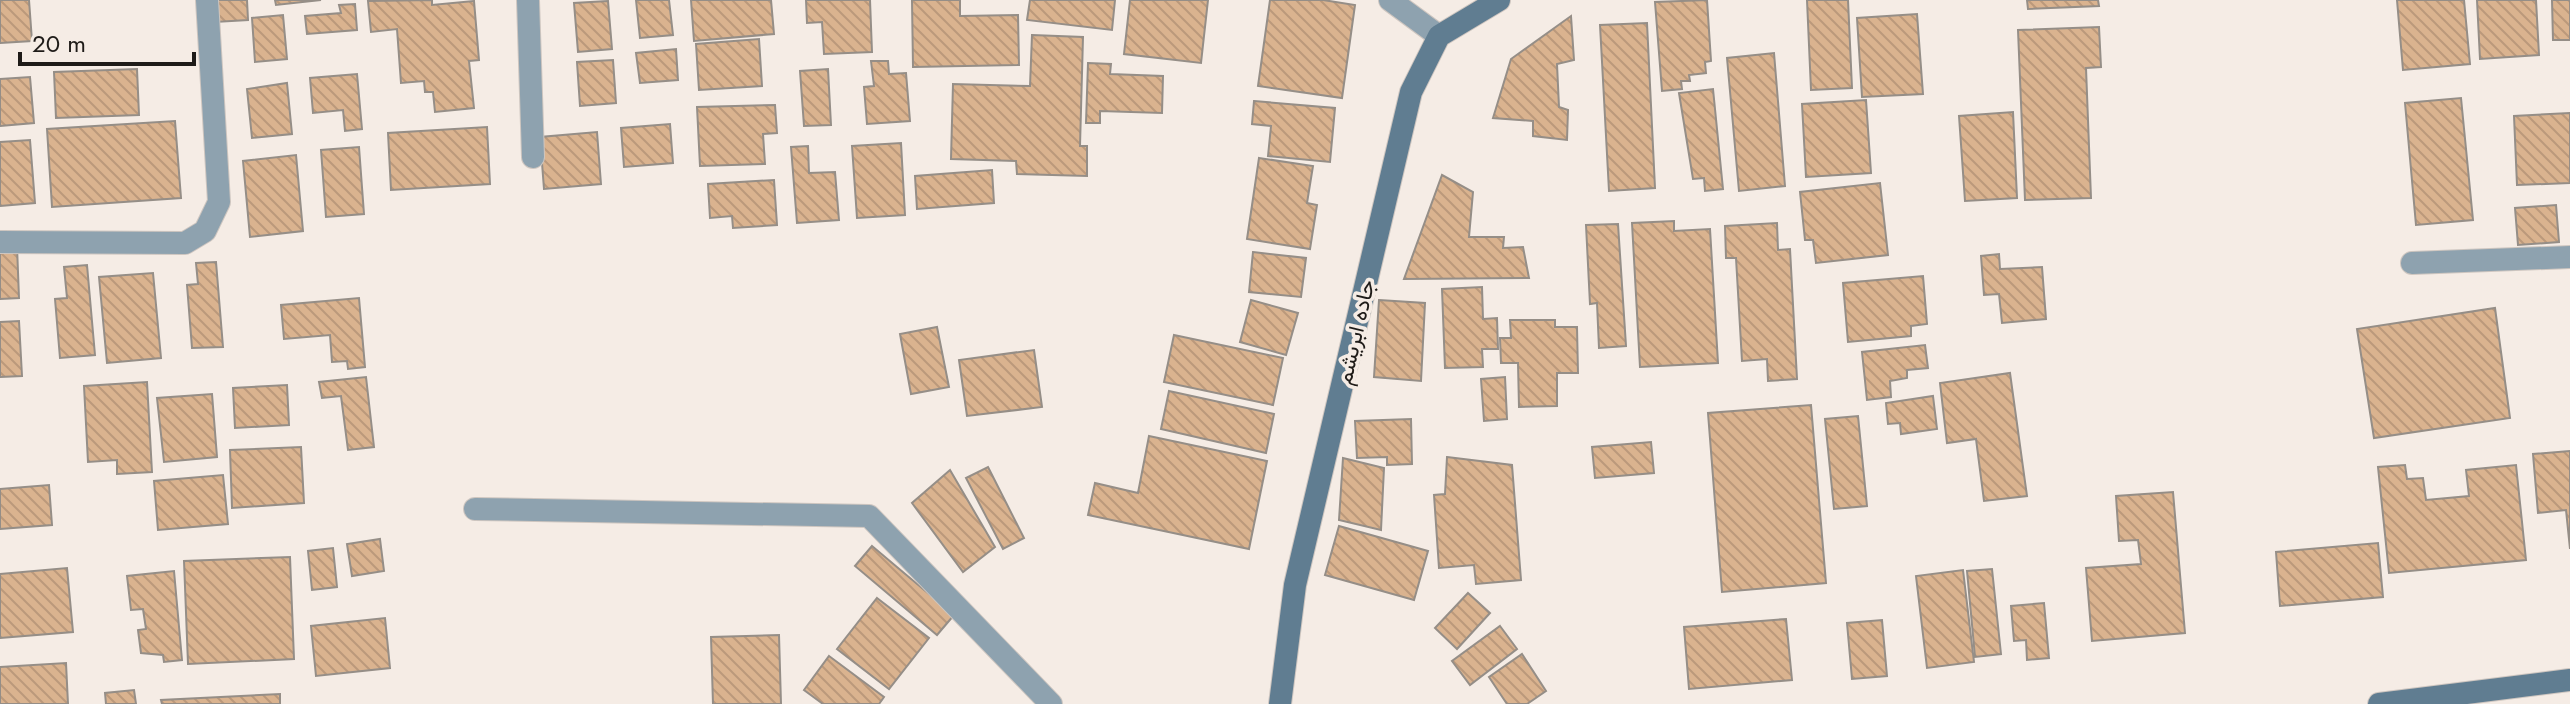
<svg xmlns="http://www.w3.org/2000/svg" width="2570" height="704" font-family="Jost,Vazirmatn,sans-serif">
<style>
.building{fill:url(#building-back-hatch);stroke:#958e87;stroke-width:2}
.lines{fill:none;stroke-linecap:round;stroke-linejoin:round}
.service-casing{stroke:#cec6c0;stroke-width:24}
.minor-casing{stroke:#cec6c0;stroke-width:24}
.secondary-casing{stroke:#cec6c0;stroke-width:24}
.service{stroke:#8ea2af;stroke-width:22}
.minor{stroke:#8ea2af;stroke-width:22}
.secondary{stroke:#607d91;stroke-width:22}
.labels{text-anchor:middle;dominant-baseline:central;stroke-width:7;stroke-linejoin:round;paint-order:stroke}
.street-label{font-size:22px;fill:#1e1b18;stroke:#f5ece5}
</style>
<defs>
<pattern id="building-back-hatch" width="6" height="6" patternUnits="userSpaceOnUse" patternTransform="scale(2)"><rect width="6" height="6" fill="#dab38f"/><path d="M-1 5l2 2M0 0l6 6M5-1l2 2" fill="none" stroke="#bb997b"/></pattern>
</defs>
<rect width="100%" height="100%" fill="#f5ece5"/>
<g class="building">
<path d="M0,0H29L32,41L0,43Z"/>
<path d="M214,0H247L248,20L215,22Z"/>
<path d="M275,0H321L276,5Z"/>
<path d="M432,0V5L474,1L479,60L469,61L474,108L435,112L433,92H425L424,81L401,83L397,29L371,32L368,1Z"/>
<path d="M636,0H669L673,35L640,38Z"/>
<path d="M691,0H771L774,34L694,41Z"/>
<path d="M806,0H870L872,52L824,54L822,22L807,23Z"/>
<path d="M912,0H960V16L1018,15L1019,65L913,67Z"/>
<path d="M1030,0H1115L1112,30L1027,20Z"/>
<path d="M1130,0H1208L1201,63L1124,54Z"/>
<path d="M1270,0H1323L1355,5L1342,98L1258,86Z"/>
<path d="M1707,0L1711,61L1705,62L1706,73L1689,75L1690,81H1681L1682,89L1662,91L1655,2Z"/>
<path d="M1807,0H1848L1852,88L1811,90Z"/>
<path d="M2027,0H2098L2099,6L2028,9Z"/>
<path d="M2397,0H2464L2470,64L2403,70Z"/>
<path d="M2477,0H2536L2539,55L2480,59Z"/>
<path d="M2552,0H2570V40H2553Z"/>
<path d="M608,1L612,49L578,52L574,3Z"/>
<path d="M355,4L357,30L307,34L305,16L341,13L339,5Z"/>
<path d="M1917,14L1923,94L1862,97L1857,18Z"/>
<path d="M283,15L287,59L255,62L252,18Z"/>
<path d="M1571,16L1574,60L1557,64L1559,107L1568,110L1567,140L1533,136V121L1493,118L1511,59Z"/>
<path d="M1647,23L1655,188L1609,191L1600,25Z"/>
<path d="M2099,27L2101,67L2086,68L2091,198L2025,200L2018,30Z"/>
<path d="M1032,35L1083,37L1080,146H1087V176L1017,174L1016,161L951,159L953,84L1030,86Z"/>
<path d="M759,39L762,86L699,90L696,44Z"/>
<path d="M676,49L678,80L640,83L636,53Z"/>
<path d="M1774,53L1785,186L1739,191L1727,58Z"/>
<path d="M613,60L616,103L580,106L577,62Z"/>
<path d="M871,61H888L889,74L906,73L910,121L867,124L864,87L874,86Z"/>
<path d="M1088,63L1111,64L1110,74L1163,76L1162,113L1100,111V123H1086Z"/>
<path d="M137,69L139,115L56,118L54,72Z"/>
<path d="M828,69L831,125L804,126L800,71Z"/>
<path d="M357,74L362,129L345,131L343,110L313,113L310,78Z"/>
<path d="M30,77L34,123L0,126V79Z"/>
<path d="M287,83L292,134L252,138L247,89Z"/>
<path d="M1713,89L1723,189L1705,191L1704,178L1693,179L1679,93Z"/>
<path d="M2461,98L2473,220L2416,225L2405,103Z"/>
<path d="M1866,100L1871,173L1806,177L1802,104Z"/>
<path d="M1254,101L1335,108L1330,162L1268,156L1271,126L1252,124Z"/>
<path d="M775,105L777,133L763,134L765,164L700,166L697,107Z"/>
<path d="M2013,112L2017,198L1965,201L1959,116Z"/>
<path d="M2570,113V183L2517,185L2514,116Z"/>
<path d="M175,121L181,198L52,207L47,129Z"/>
<path d="M670,124L673,163L624,167L621,128Z"/>
<path d="M487,127L490,184L391,190L388,133Z"/>
<path d="M597,132L601,184L544,189L540,137Z"/>
<path d="M30,140L35,203L0,206V142Z"/>
<path d="M901,143L905,215L857,218L852,146Z"/>
<path d="M808,146L809,173L835,172L839,220L797,223L791,147Z"/>
<path d="M359,147L364,214L326,217L321,150Z"/>
<path d="M296,155L303,231L250,237L243,161Z"/>
<path d="M1259,158L1313,166L1307,203L1317,205L1310,249L1247,239Z"/>
<path d="M992,170L994,203L917,209L915,176Z"/>
<path d="M1442,175L1473,192L1469,237H1504L1503,248L1523,247L1529,278L1404,279Z"/>
<path d="M774,180L777,225L733,228L732,216L710,218L708,184Z"/>
<path d="M1880,183L1888,255L1816,263L1813,240H1805L1800,192Z"/>
<path d="M2556,205L2559,242L2518,245L2515,208Z"/>
<path d="M1674,221V231L1710,229L1718,363L1640,367L1632,223Z"/>
<path d="M1777,223L1778,250L1790,249L1797,379L1768,381L1767,359L1742,361L1736,258H1726L1725,226Z"/>
<path d="M1618,224L1626,346L1599,348L1597,303L1590,304L1586,225Z"/>
<path d="M17,246L19,298L0,299V247Z"/>
<path d="M1253,252L1306,258L1301,297L1249,292Z"/>
<path d="M1999,254L2000,269L2042,267L2046,319L2002,323L1999,294L1984,295L1981,256Z"/>
<path d="M216,262L223,347L192,348L187,285L198,284L196,263Z"/>
<path d="M87,265L95,355L60,358L55,299L67,298L64,267Z"/>
<path d="M153,273L161,358L107,363L99,277Z"/>
<path d="M1923,276L1927,324L1911,326V336L1848,342L1843,283Z"/>
<path d="M1482,287L1483,319L1497,318L1498,349H1482L1483,367L1445,368L1442,289Z"/>
<path d="M359,298L365,367L348,369L347,361L332,362L330,335L284,339L281,305Z"/>
<path d="M1251,300L1298,313L1286,355L1240,342Z"/>
<path d="M1379,300L1425,303L1421,381L1374,377Z"/>
<path d="M2495,308L2510,418L2374,438L2357,329Z"/>
<path d="M1510,320H1555V327H1577L1578,373H1557V406L1519,407L1518,363H1501L1500,338H1511Z"/>
<path d="M19,321L22,376L0,377V322Z"/>
<path d="M937,327L949,387L911,394L900,334Z"/>
<path d="M1174,335L1283,358L1273,405L1164,382Z"/>
<path d="M1925,345L1928,368L1907,370V378L1890,381L1891,397L1867,400L1862,352Z"/>
<path d="M1034,350L1042,407L967,416L959,360Z"/>
<path d="M2010,373L2027,496L1984,501L1976,439L1947,443L1940,383Z"/>
<path d="M366,377L374,447L348,450L341,396L322,398L319,382Z"/>
<path d="M1505,377L1507,419L1484,421L1481,379Z"/>
<path d="M147,382L152,472L117,474V460L88,462L84,386Z"/>
<path d="M287,385L289,425L235,428L233,388Z"/>
<path d="M1169,391L1274,414L1266,453L1161,429Z"/>
<path d="M212,394L217,457L164,462L157,398Z"/>
<path d="M1933,396L1937,429L1901,434L1900,423L1888,424L1886,403Z"/>
<path d="M1811,405L1826,583L1722,592L1708,413Z"/>
<path d="M1858,416L1867,506L1834,509L1825,419Z"/>
<path d="M1411,419L1412,464L1387,465V457L1357,458L1355,421Z"/>
<path d="M1149,436L1267,461L1249,549L1088,515L1095,483L1138,493Z"/>
<path d="M1651,442L1654,473L1595,478L1592,447Z"/>
<path d="M301,447L304,503L232,508L230,450Z"/>
<path d="M2570,451V549L2566,510L2538,513L2533,454Z"/>
<path d="M1447,457L1512,465L1521,580L1476,584L1474,565L1439,568L1434,495L1445,494Z"/>
<path d="M1343,458L1384,468L1381,530L1339,520Z"/>
<path d="M2405,465L2407,479L2423,478L2426,500L2469,496L2466,470L2516,465L2526,560L2389,573L2378,467Z"/>
<path d="M988,467L1024,538L1003,549L966,478Z"/>
<path d="M950,470L995,547L963,572L912,503Z"/>
<path d="M223,475L228,524L158,530L154,481Z"/>
<path d="M49,485L52,525L0,529V489Z"/>
<path d="M2173,492L2185,633L2092,641L2086,568L2141,564L2138,540L2119,541L2116,496Z"/>
<path d="M1339,526L1428,551L1414,600L1325,575Z"/>
<path d="M380,539L384,571L352,576L347,544Z"/>
<path d="M2378,543L2383,597L2280,606L2276,552Z"/>
<path d="M872,546L954,615L937,635L855,566Z"/>
<path d="M333,548L337,587L312,590L308,551Z"/>
<path d="M290,557L294,659L188,664L184,561Z"/>
<path d="M67,568L73,632L0,638V574Z"/>
<path d="M1992,569L2001,654L1975,657L1967,571Z"/>
<path d="M1963,570L1974,662L1927,668L1916,576Z"/>
<path d="M174,571L182,660L164,662L163,655L141,653L138,630L146,629L143,609L131,610L127,576Z"/>
<path d="M1468,593L1490,613L1457,649L1435,628Z"/>
<path d="M877,598L929,638L889,689L837,649Z"/>
<path d="M2044,603L2049,658L2027,660L2026,640L2014,641L2011,606Z"/>
<path d="M385,618L390,668L316,676L311,626Z"/>
<path d="M1786,619L1792,680L1689,689L1684,627Z"/>
<path d="M1882,620L1887,676L1852,679L1847,623Z"/>
<path d="M1500,626L1517,649L1470,685L1452,661Z"/>
<path d="M779,635L781,704H713L711,637Z"/>
<path d="M1522,654L1546,691L1527,704H1507L1489,677Z"/>
<path d="M829,656L884,697L879,704H823L804,690Z"/>
<path d="M66,663L68,704H0V667Z"/>
<path d="M134,690L136,704H106L105,693Z"/>
<path d="M280,694V704H162L161,700Z"/>
</g>
<g class="lines">
<g class="service-casing">
<g id="service">
<path d="M1390,0L1439,36"/>
<path d="M475,509L869,516L1051,704"/>
</g>
</g>
<g class="minor-casing">
<g id="minor">
<path d="M528,0L533,157"/>
<path d="M0,242L185,243L205,231L219,202L207,0"/>
<path d="M2412,263L2570,257"/>
</g>
</g>
<g class="secondary-casing">
<g id="secondary">
<path d="M1280,704L1295,585L1411,92L1439,36L1499,0"/>
<path d="M2379,704L2570,680"/>
</g>
</g>
<use href="#service" class="service"/>
<use href="#minor" class="minor"/>
<use href="#secondary" class="secondary"/>
</g>
<g class="labels">
<g class="street-label">
<text transform="translate(1355 332) rotate(-77)">جاده ابریشم</text>
</g>
</g>
<path d="M20 52v12h174v-12" fill="none" stroke="#1e1b18" stroke-width="4"/>
<text x="32" y="52" font-size="24" fill="#1e1b18" stroke="#f5ece5" stroke-width="6" paint-order="stroke">20 m</text>
</svg>
